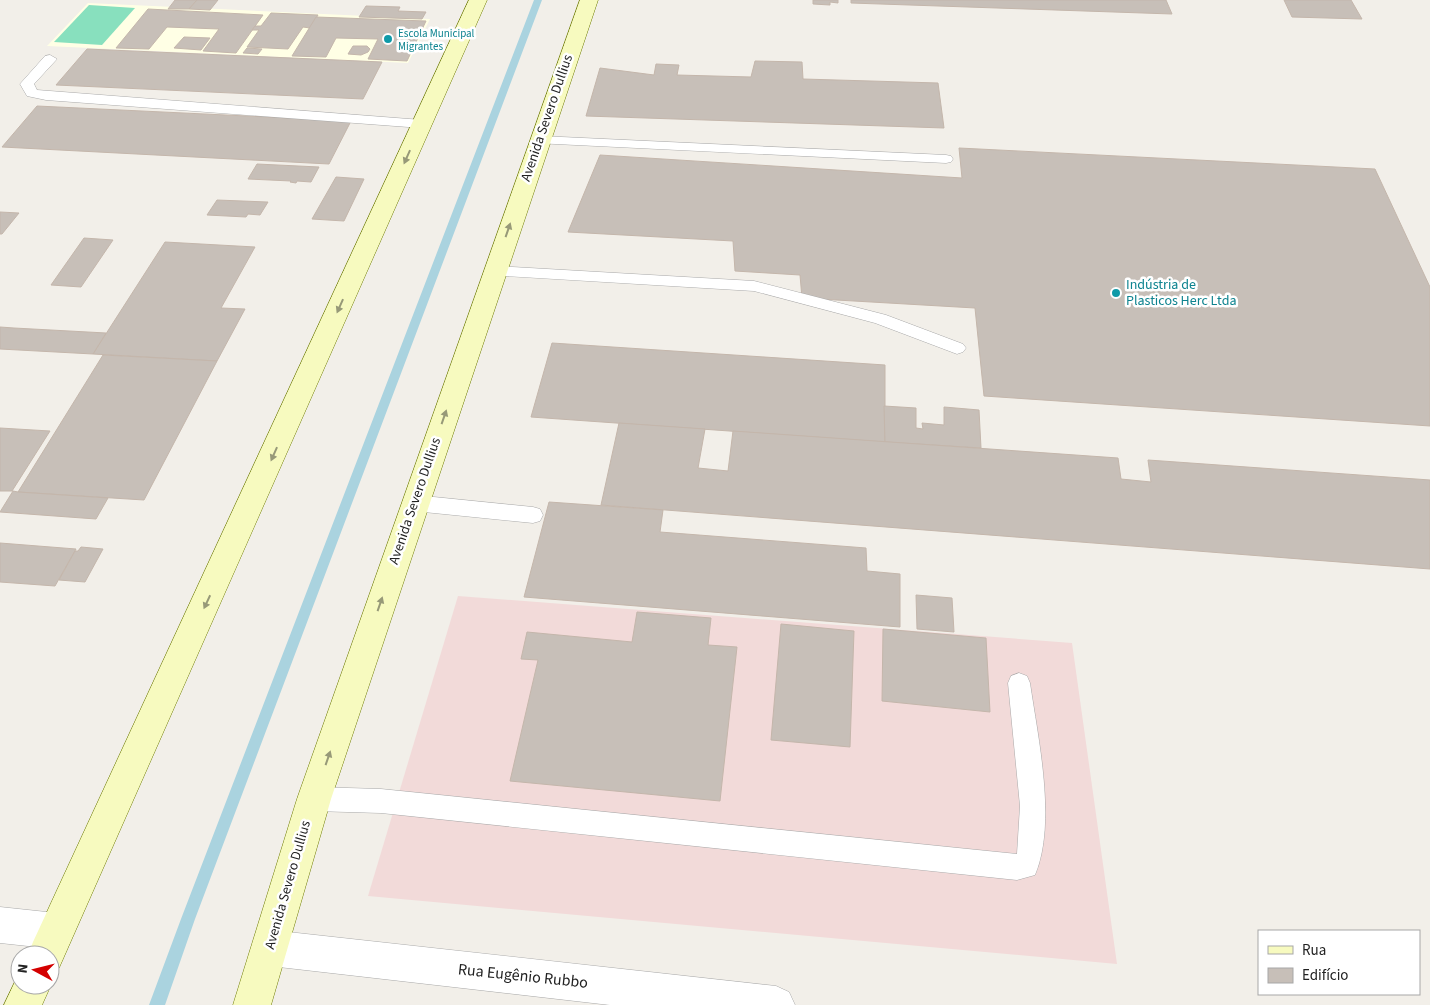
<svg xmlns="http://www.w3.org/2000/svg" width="1430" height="1005" font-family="'Source Sans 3',sans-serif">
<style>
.commercial{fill:#f2dad9}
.education{fill:#ffffe5}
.pitch{fill:#88e0be}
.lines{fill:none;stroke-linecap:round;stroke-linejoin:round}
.stream{fill:#aad3df;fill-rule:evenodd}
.building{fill:#c7bfb8;stroke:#c4b6ab}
.service-casing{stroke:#a9a9a9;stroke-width:1}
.minor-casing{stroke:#a9a9a9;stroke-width:1}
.secondary-casing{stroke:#707d05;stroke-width:1}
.service{fill:#fff;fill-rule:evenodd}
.minor{fill:#fff;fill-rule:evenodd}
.secondary{fill:#f7fabf;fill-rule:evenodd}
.oneway{fill:#979978}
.culture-dot{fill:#0f9aa8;stroke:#fff;stroke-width:2}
.labels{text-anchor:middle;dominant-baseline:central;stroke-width:5;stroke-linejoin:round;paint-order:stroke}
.far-culture-label{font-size:11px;fill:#0d838f;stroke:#fff;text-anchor:start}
.street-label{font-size:14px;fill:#222;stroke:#fff}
.culture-label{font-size:14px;fill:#0d838f;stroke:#fff;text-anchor:start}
.near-street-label{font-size:16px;fill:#222;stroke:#fff}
</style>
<rect width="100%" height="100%" fill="#f2efe9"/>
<path class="commercial" d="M458,596L1072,643L1117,964L368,896Z"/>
<path class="education" d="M88,3L430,19L408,63L47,46Z"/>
<path class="pitch" d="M89,5L135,8L102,45L54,42Z"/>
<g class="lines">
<path class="stream" d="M534,0H542L195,919L165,1005H149L181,919Z"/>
</g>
<g class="building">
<path d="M175,0H197L189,9H168Z"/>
<path d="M197,0H218L210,10L189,9Z"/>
<path d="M813,0H838V3L830,2V5L813,4Z"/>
<path d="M851,0H1166L1172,14L851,3Z"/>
<path d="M1284,0H1351L1362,19L1292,17Z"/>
<path d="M366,6L400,7L398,11L426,12L422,19L359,17Z"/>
<path d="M148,9L263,15L236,53L203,51L219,29L167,27L149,49L116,48Z"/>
<path d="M271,13L318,15L310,28L303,27L288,49L247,47L259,30H252L255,26H261Z"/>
<path d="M316,17L426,21L407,61L368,59L378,39L336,38L326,57L292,56Z"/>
<path d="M184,37L210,38L201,50L174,48Z"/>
<path d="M353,46H367L370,49L368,52L361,55L348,54Z"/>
<path d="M247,48L262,49L258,54L243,53Z"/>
<path d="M87,49L382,62L363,99L56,85Z"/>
<path d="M755,61L802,62L803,79L938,83L944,128L586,116L600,68L654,75L656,64L679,65L677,75L751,77Z"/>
<path d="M37,106L351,121L329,164L2,147Z"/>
<path d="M959,148L1375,169L1430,287V426L984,396L975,308L802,298L800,275L735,271L733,241L568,232L600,155L962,178Z"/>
<path d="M257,164L319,167L311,182L297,181L296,183L290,182L291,181L248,179Z"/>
<path d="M336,177L364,179L344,221L312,219Z"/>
<path d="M217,200L267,202H268L260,215L248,214L246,217L207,215Z"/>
<path d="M0,212L19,213L2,234H0Z"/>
<path d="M84,238L113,240L81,287L51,285Z"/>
<path d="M165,242L255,247L221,308L245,309L217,361L93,354Z"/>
<path d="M0,327L14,328L106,333L93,354L0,349Z"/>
<path d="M552,343L885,365V442L531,417Z"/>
<path d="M103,355L217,361L144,500L18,492Z"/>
<path d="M884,406L916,408V428L923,429L922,423L944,425V407L979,410L981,448L885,442Z"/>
<path d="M619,423L705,429L698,468L728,471L733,431L1118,458L1121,479L1151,482L1148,460L1430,480V569L601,505Z"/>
<path d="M0,428L50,431L12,491H0Z"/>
<path d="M13,491L18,492L108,498L96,519L0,512Z"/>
<path d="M549,502L663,510L660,532L866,548L867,571L900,574V627L524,597Z"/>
<path d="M0,543L76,549L55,586L0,582Z"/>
<path d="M81,547L103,549L85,582L59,580L75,551H78Z"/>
<path d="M916,595L952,598L954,632L917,629Z"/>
<path d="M637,612L711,618L708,645L737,647L720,801L510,781L538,660L521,659L527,632L632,642Z"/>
<path d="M781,624L854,631L850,747L771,740Z"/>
<path d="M883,629L986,638L990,712L882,701Z"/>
</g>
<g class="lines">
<g class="service-casing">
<g id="service">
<path d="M50,55L57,59L34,84L37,90L422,120L427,121L429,124L427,127L422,128L46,100L27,96L20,84L45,56Z"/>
<path d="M540,136L946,155L951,156L953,159L951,162L946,163L535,143L533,140L535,137Z"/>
<path d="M495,266L754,281L886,315L963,344L966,348L963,352L957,354L875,323L754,291L489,275L487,271L489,267Z"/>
<path d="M414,495L533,507L540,509L543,515L540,521L533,523L414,511L407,508L404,503L407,498Z"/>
<path d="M1019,673L1027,676L1030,683C1038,738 1057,823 1035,875L1017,880L381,813L314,811L305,807L302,799L305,791L314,787L381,789L1017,854L1020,806L1008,683L1011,676Z"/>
</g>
</g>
<g class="minor-casing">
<g id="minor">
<path d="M0,907L56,913L69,918L74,931L69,944L56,949L0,943Z"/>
<path d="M270,930L776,986L789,992L795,1005H610L270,966L257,961L252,948L257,935Z"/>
</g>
</g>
<g class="secondary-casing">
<g id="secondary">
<path d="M469,0H487L59,968L50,972V955H28L33,942Z"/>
<path d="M580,0H598L331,799L271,1005H233L297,799Z"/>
<path d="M20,971V985H50V983L51,985L42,1005H4Z"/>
</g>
</g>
<use href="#service" class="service"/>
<use href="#minor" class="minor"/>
<use href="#secondary" class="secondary"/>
</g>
<defs><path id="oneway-solid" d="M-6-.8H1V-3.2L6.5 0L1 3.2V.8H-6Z" transform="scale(1.25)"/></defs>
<g class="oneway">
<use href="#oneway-solid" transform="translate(407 157) rotate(114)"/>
<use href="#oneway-solid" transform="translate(508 230) rotate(-71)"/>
<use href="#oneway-solid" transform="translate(340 306) rotate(114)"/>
<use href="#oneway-solid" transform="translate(444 417) rotate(-71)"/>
<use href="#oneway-solid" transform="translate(274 454) rotate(114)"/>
<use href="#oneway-solid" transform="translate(207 602) rotate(115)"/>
<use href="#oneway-solid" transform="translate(380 604) rotate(-71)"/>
<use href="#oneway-solid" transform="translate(328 758) rotate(-71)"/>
</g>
<g class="culture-dot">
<circle cx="388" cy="39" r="5"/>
<circle cx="1116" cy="293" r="5"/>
</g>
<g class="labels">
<g class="far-culture-label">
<text x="398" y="33">Escola Municipal<tspan x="398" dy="13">Migrantes</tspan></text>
</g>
<g class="street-label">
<text transform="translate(547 118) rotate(-71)">Avenida Severo Dullius</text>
<text transform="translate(415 501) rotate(-71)">Avenida Severo Dullius</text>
<text transform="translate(288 885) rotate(-74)">Avenida Severo Dullius</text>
</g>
<g class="culture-label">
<text x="1126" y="285">Indústria de<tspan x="1126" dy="16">Plasticos Herc Ltda</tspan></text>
</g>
<g class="near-street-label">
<text transform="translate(523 976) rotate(6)">Rua Eugênio Rubbo</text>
</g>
</g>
<rect x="1258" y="930" width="162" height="65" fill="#ffffff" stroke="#a7a7a7"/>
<rect x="1268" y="946" width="25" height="8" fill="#f7fabf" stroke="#a7a7a7"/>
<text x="1302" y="955" font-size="15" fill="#222222">Rua</text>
<rect x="1268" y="968" width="25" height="15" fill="#c7bfb8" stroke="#a7a7a7"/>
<text x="1302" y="980" font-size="15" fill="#222222">Edifício</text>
<g transform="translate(35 970) rotate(277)"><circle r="24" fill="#ffffff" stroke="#a7a7a7"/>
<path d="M0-4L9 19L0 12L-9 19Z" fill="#d40000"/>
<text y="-8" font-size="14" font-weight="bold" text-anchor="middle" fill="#222222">N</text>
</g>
</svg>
